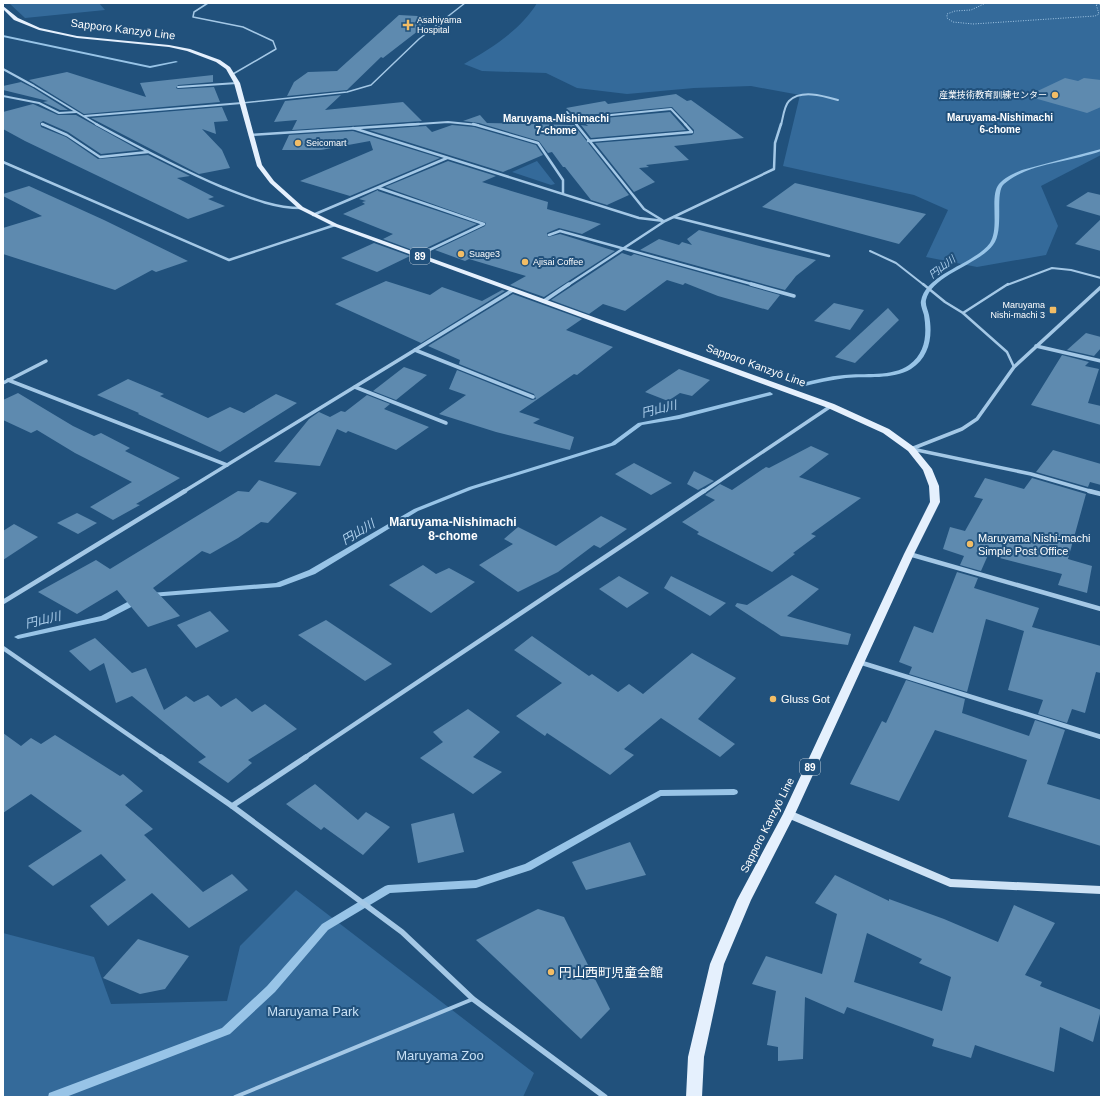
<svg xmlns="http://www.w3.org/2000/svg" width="1104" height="1100" font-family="Arial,'Noto Sans JP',sans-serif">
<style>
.green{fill:#346a9a}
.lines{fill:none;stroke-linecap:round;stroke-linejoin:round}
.stream{fill:#98c4e7;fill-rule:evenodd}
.building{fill:#5e8aaf;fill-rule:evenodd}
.path{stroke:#a4c8e6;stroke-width:1;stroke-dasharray:1 1.5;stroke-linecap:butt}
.lane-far3{stroke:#a4c8e6;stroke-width:1.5}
.lane-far2{stroke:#a4c8e6;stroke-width:2}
.lane-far1{stroke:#a4c8e6;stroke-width:2.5}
.lane{stroke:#a4c8e6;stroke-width:4}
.street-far4{stroke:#a4c8e6;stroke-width:2}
.street-far3{stroke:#a4c8e6;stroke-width:2.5}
.street-far2{stroke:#a4c8e6;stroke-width:3.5}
.street-far1{stroke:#a4c8e6;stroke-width:4.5}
.street{stroke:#a4c8e6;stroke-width:5.5}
.secondary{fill:#cee2f5;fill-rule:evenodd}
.primary{fill:#e5f0fd;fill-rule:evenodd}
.poi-dot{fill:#f2bd66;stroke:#21517c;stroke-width:1.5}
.labels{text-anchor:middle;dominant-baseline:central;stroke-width:4;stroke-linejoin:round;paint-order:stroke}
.far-poi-label{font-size:9px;fill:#fff;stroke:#21517c;text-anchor:start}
.far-neighbourhood-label{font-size:10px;font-weight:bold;fill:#fff;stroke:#21517c}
.shield{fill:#21517c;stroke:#bccbd8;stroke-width:1}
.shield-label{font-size:10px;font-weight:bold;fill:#fff}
.far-water-label{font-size:10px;font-style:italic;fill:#afd1ee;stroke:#21517c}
.street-label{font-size:11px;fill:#fff;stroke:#21517c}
.poi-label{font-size:11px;fill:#fff;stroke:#21517c;text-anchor:start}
.water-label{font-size:12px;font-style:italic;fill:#afd1ee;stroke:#21517c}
.neighbourhood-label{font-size:12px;font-weight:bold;fill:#fff;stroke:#21517c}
.near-poi-label{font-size:13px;fill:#fff;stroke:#21517c;text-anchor:start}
.near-park-label{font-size:13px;fill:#c7e0f5;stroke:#21517c}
</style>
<rect width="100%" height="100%" fill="#21517c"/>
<g class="green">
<path d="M9,3H99L105,10L25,18Z"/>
<path d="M537,3H1101V155L1041,186L1058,226L1046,255L977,267L926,257L948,210L914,195L783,166L800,95L751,86L694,88L627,94L577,88L546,73L482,71L464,64C491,48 520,31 537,3Z"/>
<path d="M537,161L555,184L551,185L512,172Z"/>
<path d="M296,890L534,1073L523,1097H3V933L94,957L111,1004L227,1001L240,946Z"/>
</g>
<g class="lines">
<g class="stream">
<path d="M3,35L150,66L176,61L178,62L150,68L3,37Z"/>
<path d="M1101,149V151C1071,162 1028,163 1004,184C994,193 1005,230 993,245C978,265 932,275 926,300C925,305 928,310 929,315C933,335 930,357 911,369C892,380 867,376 846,378C831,380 816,383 801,387L799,386V384C814,380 829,376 844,375C863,373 893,377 909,365C926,353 927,334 924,315C923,311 920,305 921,301C926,273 975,264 990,243C1000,228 989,196 999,184C1005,177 1015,173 1022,170Z"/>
<path d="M770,392L773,394L772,395L679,419L642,425L615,445L473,489L418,511L315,574L280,587L151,597L147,595L151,593L276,583L309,570L414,509L469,487L611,443L638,423L679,415Z"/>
<path d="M133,599H136L140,601L139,603L106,620L18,639L14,637L18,635L101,616Z"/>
<path d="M734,789L737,790L738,792L737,794L734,795L661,796L531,870L476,888L390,893L328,930L275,992L230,1034L66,1097H48L49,1093L222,1028L267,986L322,924L385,886L388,885L476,880L525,864L660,790Z"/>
</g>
</g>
<g class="building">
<path d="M399,15L436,17L383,58L381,57L347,90L287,96L294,82L308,72L337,71Z"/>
<path d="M67,72L146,97L140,83L213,75V82L178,85L176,88L178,89L214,87L220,102L84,114L29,80Z"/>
<path d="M1065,78L1078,81L1084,78L1101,80V107L1087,113L1027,96Z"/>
<path d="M21,82L33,88L68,110H60L43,102L48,101L3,90V86Z"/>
<path d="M676,94L687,101L691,100L744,138L674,146L689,160L646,165L649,167L639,168L655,182L634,192L595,143L692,135L694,133V130L672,107L576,116L566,108L605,101L608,104Z"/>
<path d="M341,95L325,110L403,102L422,121L292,130L297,120L274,122L285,101Z"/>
<path d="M33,104L58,115H76L139,150L101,154L68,132L43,121L40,123L41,127L66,137L98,159L148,155L190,176L177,178L214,197L208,199L225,206L188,219L25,141L3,129V112Z"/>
<path d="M222,107L228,121L214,122L216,134L202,129L222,150L230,168L199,174L91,118Z"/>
<path d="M670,112L686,130L591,138L581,125L588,126L582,120Z"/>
<path d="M480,115L487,123L574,125L629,195L607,205L591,200L565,167H563L552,152L548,153L539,141L479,123L463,121Z"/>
<path d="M452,125L474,127L536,145L543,155L503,172L369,130L426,126L432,132Z"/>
<path d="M353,131L440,158L350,196L300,181L373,150L370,141L321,150H282L289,135Z"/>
<path d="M448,161L496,176L482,182L548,202L547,209L601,224L582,234L559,228L547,233L548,237L560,234L615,251L544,297L510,285L526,276L469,259L465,261L435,250L485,226L486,223L385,187Z"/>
<path d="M795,183L926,214L899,244L762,207Z"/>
<path d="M29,186L104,220L188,261L156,272L152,270L115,290L3,254V228L42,216L3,196V194Z"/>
<path d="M378,190V191L477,224L418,252L383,239L393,234L343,214L365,204L362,202L366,201L359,199Z"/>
<path d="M1088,192L1101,195V216L1066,206Z"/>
<path d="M1101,219V251L1075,244Z"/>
<path d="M699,230L763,247L816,260L796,276L785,290L640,250L659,239L679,245L682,242L692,245L687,239Z"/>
<path d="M374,243L410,256L377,272L341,258Z"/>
<path d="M622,253L631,256L634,254L780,295L768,310L718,296L685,283L683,285L667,280L625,311L603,304L589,314L551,300Z"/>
<path d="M386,281L430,295L442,287L482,301L502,290L505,291L421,343L335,304Z"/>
<path d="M513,294L582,319L566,330L613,347L577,375L574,374L519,412L540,419L533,423L574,437L570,450L496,432L439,414L466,395L449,389L457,370L532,400L536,399L534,394L459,364L460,360L428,346Z"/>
<path d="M834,303L864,310L850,330L814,321Z"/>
<path d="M888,308L899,320L855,363L835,357Z"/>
<path d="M1086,333L1101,337V348L1094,356L1067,350Z"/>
<path d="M1062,355L1089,362L1085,366L1099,369L1088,403L1101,406V425L1031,405Z"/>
<path d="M404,367L427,375L396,400L373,391Z"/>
<path d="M679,369L710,380L692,396L680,393L668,401L645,392Z"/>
<path d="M128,379L164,394L160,396L208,418L230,407L244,413L276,394L297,403L220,452L138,414L139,413L97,395Z"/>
<path d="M18,393L73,426L94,436L101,433L130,448L125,451L180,478L136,504L140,505L113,520L90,507L132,482L75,453L37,430L31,433L3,420V400Z"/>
<path d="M367,395L390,404L384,409L429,427L396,450L348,431L346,433L337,429L320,466L274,462L309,419L319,412L330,417L341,411L345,412Z"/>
<path d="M811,446L829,454L799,477L861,498L811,534L816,536L793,553L795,554L772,572L697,534L699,532L682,522L715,500L705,495L720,484L732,490L766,467L769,468Z"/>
<path d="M1053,450L1101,464V485L1090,482L1088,487L1036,472Z"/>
<path d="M634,463L672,483L651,495L615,474Z"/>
<path d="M694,471L714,481L698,490L687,484Z"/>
<path d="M985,478L1024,489L1032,478L1086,494L1068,559L1092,566L1087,593L1058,585L1062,574L988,555L981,571L960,565L964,556L943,549L950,527L965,531L983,499L974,497Z"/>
<path d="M259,480L297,493L268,523L261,522L238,538L210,554L202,551L153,588L180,616L148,627L117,590L77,614L38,592L96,560L110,569L238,491L249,492Z"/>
<path d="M77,513L97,523L78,534L57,523Z"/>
<path d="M601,516L627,529L600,548L594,545L558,572L518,592L479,565L513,544L504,539L518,527L556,546Z"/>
<path d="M14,524L38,537L3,560V531Z"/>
<path d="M423,565L436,574L449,568L475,582L431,613L389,585Z"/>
<path d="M957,572L978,578L974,588L1039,608L1032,627L1101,646V673L1096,672L1085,713L1072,709L1067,723L1038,714L1043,700L1008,690L1024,631L986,619L967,692L909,674L912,667L899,662L914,626L933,633Z"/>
<path d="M792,575L819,589L787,616L851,634L848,645L781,636L735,606L737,603L747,605Z"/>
<path d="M619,576L649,593L627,608L599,589Z"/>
<path d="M671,576L726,603L710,616L664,588Z"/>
<path d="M210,611L229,631L196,648L177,625Z"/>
<path d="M326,620L392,664L365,681L298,635Z"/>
<path d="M532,636L589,676L592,674L618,692L629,684L643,694L692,653L736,678L698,719L735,744L720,757L661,718L624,749L634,755L610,775L547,733L545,736L516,716L562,683L514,650Z"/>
<path d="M95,638L132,673L146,668L164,710L186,696L194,702L208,695L221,707L236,698L252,712L265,704L297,729L248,760L252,763L228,783L198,762L206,757L132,696L116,703L104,663L90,671L69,651Z"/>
<path d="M906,680L965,699L962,713L1029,736L1035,720L1065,730L1047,784L1101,800V846L1008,817L1027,760L935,730L899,801L850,784L882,721L886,723Z"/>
<path d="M468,709L500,732L473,757L502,772L473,794L420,758L443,742L433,732Z"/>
<path d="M3,733L21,746L31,738L41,744L55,735L120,776L123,774L143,791L125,805L153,829L144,835L203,892L232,874L248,890L189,928L152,893L108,926L90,906L126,880L101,854L53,886L28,866L82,831L31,794L3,813Z"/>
<path d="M315,784L358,820L366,812L390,827L363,855L324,827L321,830L286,804Z"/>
<path d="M454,813L464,852L418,863L411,824Z"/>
<path d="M630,842L646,875L586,890L572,862Z"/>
<path d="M835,875L889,901V899L944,919L998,942L1014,905L1055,923L1025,975L1042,982L1040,986L1101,1010L1093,1042L1060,1027L1054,1072L975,1045L971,1058L932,1046L934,1039L847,1007L844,1014L805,997L803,1059L778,1061V1047L767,1045L776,991L752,984L766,956L822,974L837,914L815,903ZM867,933L922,959L919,963L951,977L942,1011L854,982Z"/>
<path d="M538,909L564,917L610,1009L581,1039L476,940Z"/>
<path d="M138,939L189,956L165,989L140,994L103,978Z"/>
</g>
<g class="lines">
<path class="path" d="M986,3L971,10L955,11L947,14V18L953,22L973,24L1095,16L1099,14L1096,4H1101"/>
<g class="lane-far3">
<path d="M208,3L194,12L193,17L243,27L273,41L276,49L233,74"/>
<path d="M242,103L347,92L371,85L419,39L465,3"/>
</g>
<g class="lane-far2">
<path d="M870,251L896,263L924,285"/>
<path d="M1007,285L1052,268L1071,270L1101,278"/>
</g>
<g class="lane-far1">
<path d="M923,284L945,302L963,313"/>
<path d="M1008,284L963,313L1007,352L1014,367"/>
</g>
<path class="lane" d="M235,1097L473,999"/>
<g class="street-far4">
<path d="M3,69L34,86L98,125"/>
<path d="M178,87L237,83"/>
<path d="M3,96L39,103L59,113L76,112"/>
<path d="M567,112L577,125"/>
<path d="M85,116L242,103"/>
<path d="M571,119L671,109L686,125"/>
<path d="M42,124L44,125"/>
<path d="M404,125L448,122L478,125"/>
<path d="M781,125C783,118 784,106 789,101C801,89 824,96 838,100"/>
</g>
<g class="street-far3">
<path d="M42,124L67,135L100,157L148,152"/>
<path d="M96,124C138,147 179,169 222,187C248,197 273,208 301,208"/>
<path d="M473,124L538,143L563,180V193"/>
<path d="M576,124L644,209L662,220"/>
<path d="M353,128L639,218L664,221"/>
<path d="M250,135L419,124"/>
<path d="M588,141L692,132L685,124"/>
<path d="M3,162L229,260L335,225"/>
<path d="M379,188L484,224L419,255"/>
<path d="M313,215L447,158"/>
<path d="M674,217L829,256"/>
<path d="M549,235L560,231L755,285"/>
<path d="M568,285L665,221L774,169L775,143L781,124"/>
</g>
<g class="street-far2">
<path d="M751,284L794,296"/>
<path d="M544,301L569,284"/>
<path d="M1036,346L1101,361"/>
<path d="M415,350L533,397"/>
<path d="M8,380L227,465"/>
<path d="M3,383L46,361"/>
<path d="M355,387L446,423"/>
<path d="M911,449L962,429L977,419L1014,367L1101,287"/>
<path d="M912,449L1031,474L1093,492"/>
<path d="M183,492L513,290"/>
<path d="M703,492L831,406"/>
</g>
<g class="street-far1">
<path d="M1089,491L1101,494"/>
<path d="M909,554L1101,609"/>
<path d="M3,602L185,491"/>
<path d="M3,648L162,758"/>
<path d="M859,662L1101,737"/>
<path d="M304,758L704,491"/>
</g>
<g class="street">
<path d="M161,757L232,806L402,932L473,999L605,1097"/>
<path d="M232,806L306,757"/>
</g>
<path class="secondary" d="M789,810L951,879L1101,886V894L950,887L785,817L784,814L785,811Z"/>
<path class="primary" d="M3,6L18,18L40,28L77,36L169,45L190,49L220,60L230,67L240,83L262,165L274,181L303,207L337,224L834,404L889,429L914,447L932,469L939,486L940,502L914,554L795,814L751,900L724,964L704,1057L702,1097H686L688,1057L710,964L737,900L783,814L904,554L930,502L929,486L923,470L908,451L883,433L828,408L333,226L299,209L270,183L257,166L234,83L226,69L216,62L187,51L169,47L77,38L39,30L14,20L3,9Z"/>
</g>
<g class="poi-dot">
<path d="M406 19h4v4h4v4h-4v4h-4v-4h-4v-4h4z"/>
<circle cx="1055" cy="95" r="4"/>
<circle cx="298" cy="143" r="4"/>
<circle cx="461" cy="254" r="4"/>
<circle cx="525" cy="262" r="4"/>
<rect x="1049" y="306" width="8" height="8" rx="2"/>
<circle cx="970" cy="544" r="4"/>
<circle cx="773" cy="699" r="4"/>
<circle cx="551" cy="972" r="4"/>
</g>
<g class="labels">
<g class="far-poi-label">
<text x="417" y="20">Asahiyama<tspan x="417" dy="10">Hospital</tspan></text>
<text x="1047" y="95" text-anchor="end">産業技術教育訓練センター</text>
<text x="306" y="143">Seicomart</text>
<text x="469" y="254">Suage3</text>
<text x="533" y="262">Ajisai Coffee</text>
<text x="1045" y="305" text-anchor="end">Maruyama<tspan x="1045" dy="10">Nishi-machi 3</tspan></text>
</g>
<g class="far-neighbourhood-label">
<text x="1000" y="117">Maruyama-Nishimachi<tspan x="1000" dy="12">6-chome</tspan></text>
<text x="556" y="118">Maruyama-Nishimachi<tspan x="556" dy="12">7-chome</tspan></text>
</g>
<g class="shield">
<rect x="410" y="248" width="20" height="16" rx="3"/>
<rect x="800" y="759" width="20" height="16" rx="3"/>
</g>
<g class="shield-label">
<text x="420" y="256">89</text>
<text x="810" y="767">89</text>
</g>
<g class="far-water-label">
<text transform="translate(942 267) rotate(-37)">円山川</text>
</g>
<g class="street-label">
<text transform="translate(123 29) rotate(7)">Sapporo Kanzyō Line</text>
<text transform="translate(756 365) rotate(20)">Sapporo Kanzyō Line</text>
<text transform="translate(767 825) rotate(-63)">Sapporo Kanzyō Line</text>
</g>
<g class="poi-label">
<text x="978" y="538">Maruyama Nishi-machi<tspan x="978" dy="13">Simple Post Office</tspan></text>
<text x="781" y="699">Gluss Got</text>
</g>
<g class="water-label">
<text transform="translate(659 409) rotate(-14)">円山川</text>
<text transform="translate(358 532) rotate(-31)">円山川</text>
<text transform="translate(43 620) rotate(-13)">円山川</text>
</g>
<g class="neighbourhood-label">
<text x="453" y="522">Maruyama-Nishimachi<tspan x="453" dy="14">8-chome</tspan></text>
</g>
<g class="near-poi-label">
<text x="559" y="972">円山西町児童会館</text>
</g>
<g class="near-park-label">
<text x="313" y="1011">Maruyama Park</text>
<text x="440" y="1055">Maruyama Zoo</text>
</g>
</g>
<rect width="1104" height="1100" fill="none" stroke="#ffffff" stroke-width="8"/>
</svg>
